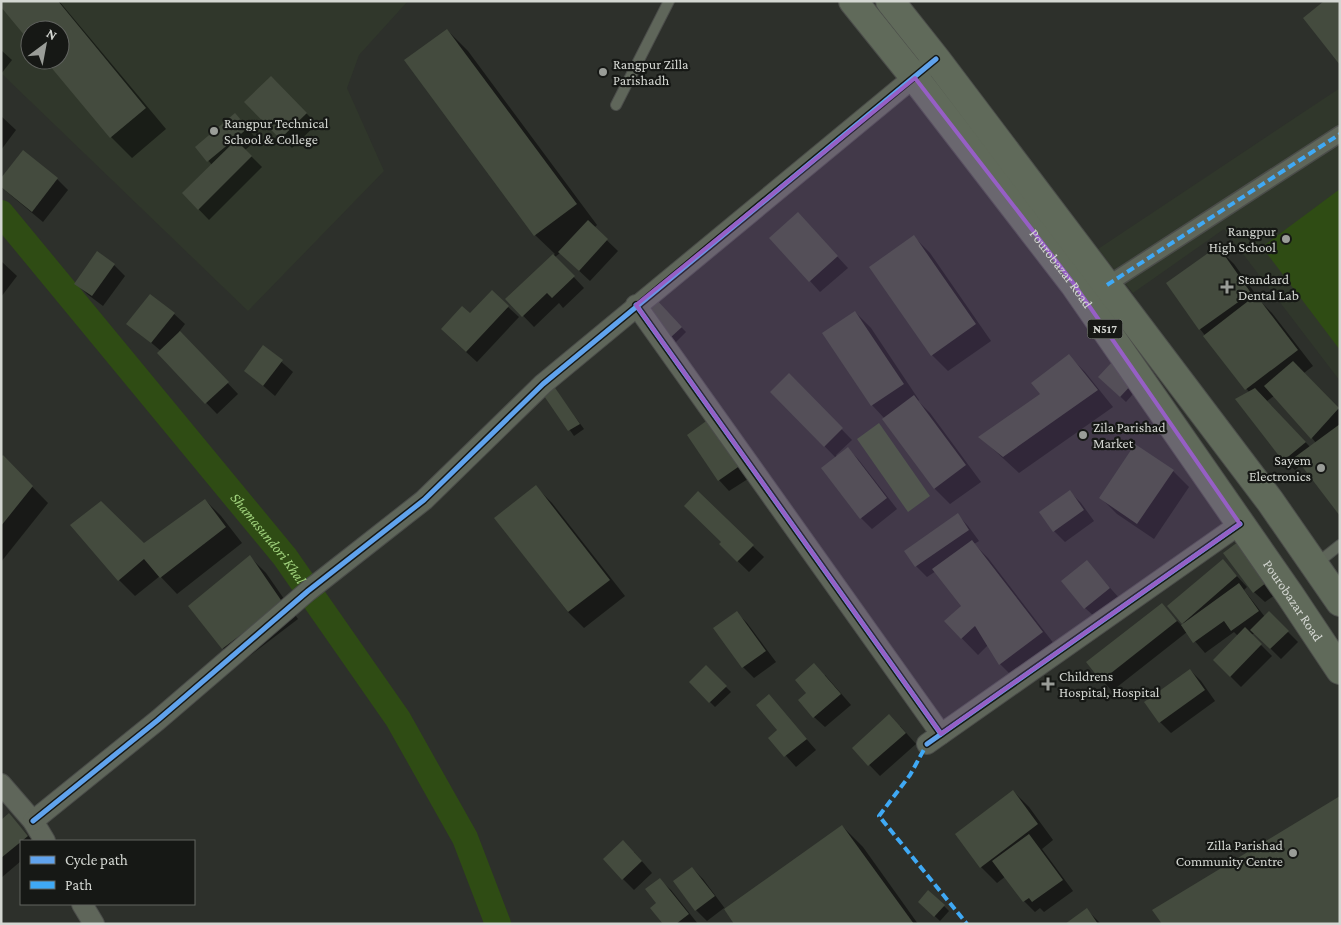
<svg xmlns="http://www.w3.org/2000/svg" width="1341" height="925" font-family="'Crimson Pro',serif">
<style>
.built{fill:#30372b;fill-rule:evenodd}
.green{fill:#415533}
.water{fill:#2f4c14}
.shadow{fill:#0007;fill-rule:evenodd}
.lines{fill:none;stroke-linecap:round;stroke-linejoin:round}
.canal{stroke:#2f4c14;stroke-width:26}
.building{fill:#444b3e}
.service-casing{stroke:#4b4d4a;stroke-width:12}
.pedestrian-casing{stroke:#4b4d4a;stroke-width:18}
.minor-casing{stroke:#4b4d4a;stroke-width:22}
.trunk-casing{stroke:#4b4d4a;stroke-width:30}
.service{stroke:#5f665a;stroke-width:10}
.pedestrian{stroke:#5f665a;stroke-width:15}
.minor{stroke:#5f665a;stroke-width:20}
.trunk{stroke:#606a5a;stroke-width:28}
.quiet{stroke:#3fa9f5;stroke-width:4;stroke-dasharray:8 4;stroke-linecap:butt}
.cycleway-casing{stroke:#161815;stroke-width:8}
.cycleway{stroke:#60a3ed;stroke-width:5}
.marked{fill:#965fc5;fill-opacity:0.2;stroke:#965fc5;stroke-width:4;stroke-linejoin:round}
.poi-dot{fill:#9a9d98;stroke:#161815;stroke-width:2}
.labels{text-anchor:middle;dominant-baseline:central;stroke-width:4.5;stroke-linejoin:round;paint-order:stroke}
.shield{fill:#161815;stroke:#9b9e99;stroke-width:1}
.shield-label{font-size:12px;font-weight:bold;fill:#d4d7d2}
.poi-label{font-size:14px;fill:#d4d7d2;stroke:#161815;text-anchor:start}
.street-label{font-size:14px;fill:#d4d7d2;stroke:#161815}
.water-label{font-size:15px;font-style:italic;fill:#a0d27c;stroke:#161815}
</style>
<rect width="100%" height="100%" fill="#2d302b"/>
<g class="built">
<path d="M1,1H408L359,55L347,88L384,171L248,311L1,73ZM30,30H60V60H30Z"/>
<path d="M1340,88V381L1224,229L1133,293L1098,249Z"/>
</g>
<path class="green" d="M879,423L930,496L908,512L857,439Z"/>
<path class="water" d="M1340,189V350L1262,247Z"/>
<g class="shadow">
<path d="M1,1H59L166,129L132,158L111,137L47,60H60V30H30V40Z"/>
<path d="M447,30L468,51L597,225L594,228L618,251L590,281L560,253L555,257L584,288L563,308L559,303L534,327L507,299L555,254L535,235Z"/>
<path d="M1,50L12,60L1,74Z"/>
<path d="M271,78L317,124L292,148L246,102Z"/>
<path d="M1,116L16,130L1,150Z"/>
<path d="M246,126L257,140L245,150L262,167L209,220L183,193L212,165L197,147Z"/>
<path d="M23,152L57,179L68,190L43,222L1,187Z"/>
<path d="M808,225L848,268L820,292L771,238Z"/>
<path d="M914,237L930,253L991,341L948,371L932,355Z"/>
<path d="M1218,248L1234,264L1262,303L1272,313L1313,366L1304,373L1340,410V514L1302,464L1295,470L1284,460L1249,392L1200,329ZM1274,396L1312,438L1316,443L1310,447L1267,401Z"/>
<path d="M1,261L17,276L1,297Z"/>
<path d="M114,265L125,276L103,306L87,294L76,283Z"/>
<path d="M654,299L686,332L675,343L644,309Z"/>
<path d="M508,307L519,317L477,362L453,340Z"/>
<path d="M855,312L871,328L919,400L918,401L930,413L981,482L950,504L934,488L885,419L872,405Z"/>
<path d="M174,314L185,324L179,332L238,394L217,414L158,353L161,351L128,323Z"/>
<path d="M263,346L293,372L275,396L245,370Z"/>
<path d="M1069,356L1085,372L1113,407L1019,473L980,437L1042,395Z"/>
<path d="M789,375L852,440L836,455L837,457L848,449L858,459L897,509L872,529L861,518L836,458L772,392Z"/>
<path d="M1100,377L1138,388L1126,402Z"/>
<path d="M551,384L584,429L574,436L542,390Z"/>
<path d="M709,421L751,477L729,491L719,480Z"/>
<path d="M3,457L48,503L1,562V459Z"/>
<path d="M1173,471L1189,487L1154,539L1117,514L1101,498Z"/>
<path d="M536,487L552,503L625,596L584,628L568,612L496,518Z"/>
<path d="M1070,492L1081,503L1094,521L1065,542L1054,531Z"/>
<path d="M698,493L764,557L749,572L720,544L722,542Z"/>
<path d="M205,500L221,516L242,543L177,594L160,576L135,596L119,580L72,525L144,545Z"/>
<path d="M958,515L968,526L979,541L974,544L988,558L1058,649L1016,680L1000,664L988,645L978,655L946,622L962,606L936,571L927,577L916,566Z"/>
<path d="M1225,554L1286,587L1265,602L1254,592Z"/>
<path d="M250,557L266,573L298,619L239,664L223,648L190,607Z"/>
<path d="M1223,561L1247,587L1244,590L1265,617L1269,613L1298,642L1281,659L1255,633L1251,635L1272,656L1241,687L1214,660L1238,636L1234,632L1205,653L1187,632L1112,691L1102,680L1162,605L1182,626L1184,624L1169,607Z"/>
<path d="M1087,562L1120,599L1096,618L1085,608Z"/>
<path d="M736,612L747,623L776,662L754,678L743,667L715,628Z"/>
<path d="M706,667L731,692L715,707L690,682Z"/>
<path d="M1190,670L1201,681L1215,701L1171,733L1160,722L1145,703Z"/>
<path d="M825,675L851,705L825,727L814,717L808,694Z"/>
<path d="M769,696L816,750L796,767L770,738L778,730Z"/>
<path d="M900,726L916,744L880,776L853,748Z"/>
<path d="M1013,791L1029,807L1053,840L1042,849L1073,891L1044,912L1040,908L1035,912L1024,901L1006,876L997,883L981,867Z"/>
<path d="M9,815L33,841H21V861L1,878V821Z"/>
<path d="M842,826L863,847L918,924H736L724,908L707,921L696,910L675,882L692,868L703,879L726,910Z"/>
<path d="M634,852L652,873L634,890L623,879Z"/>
<path d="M660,880L671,890L698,924H664L658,903Z"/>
<path d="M944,906L949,911L940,921L925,907Z"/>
<path d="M1087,910L1101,924H1067Z"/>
</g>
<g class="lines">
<path class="canal" id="s1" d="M1,213L285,557L398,719L465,838L498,924"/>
</g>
<g class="building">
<path d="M1,1H58L146,108L110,138L45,60H60V30H30V42L1,7Z"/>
<path d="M1324,1H1340V65L1303,18Z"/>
<path d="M447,29L577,204L534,236L404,60Z"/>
<path d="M271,76L307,113L280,139L244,102Z"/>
<path d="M235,113L248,128L207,162L195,147Z"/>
<path d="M236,140L252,156L198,210L182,193Z"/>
<path d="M23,150L58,178L32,212L1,187V178Z"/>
<path d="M798,212L838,256L809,282L769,238Z"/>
<path d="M588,220L608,239L579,271L558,252Z"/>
<path d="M914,235L976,324L931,356L869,267Z"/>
<path d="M1218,246L1251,293L1199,330L1166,283Z"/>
<path d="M97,251L115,264L92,296L74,284Z"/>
<path d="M553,254L575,276L552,298L547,293L522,317L505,299Z"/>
<path d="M492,290L509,306L466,352L441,329L462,306L470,313Z"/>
<path d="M150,294L175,313L151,343L126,324Z"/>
<path d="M1256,295L1298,350L1245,390L1203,336Z"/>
<path d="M655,298L682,327L670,338L642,309Z"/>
<path d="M855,311L904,384L871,406L822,333Z"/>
<path d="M180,331L229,382L205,404L157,353Z"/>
<path d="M263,345L283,360L263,386L244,371Z"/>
<path d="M1069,354L1098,390L1003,457L978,437L1040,394L1031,383Z"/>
<path d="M1293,361L1339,408L1311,439L1264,386Z"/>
<path d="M1112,362L1134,382L1120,397L1098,377Z"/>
<path d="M789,373L843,428L824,447L770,392Z"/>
<path d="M551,382L580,424L568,431L540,390Z"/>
<path d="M1255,388L1306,442L1283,461L1235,399Z"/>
<path d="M914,395L966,465L934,489L882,419Z"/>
<path d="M709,419L741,465L718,481L687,435Z"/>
<path d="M1340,424V516L1295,457Z"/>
<path d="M1135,444L1174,470L1137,524L1099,498Z"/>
<path d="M848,447L887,498L860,519L821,468Z"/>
<path d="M3,455L33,486L1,526V457Z"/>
<path d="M536,485L610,580L568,612L494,518Z"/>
<path d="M1070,490L1084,510L1053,532L1039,512Z"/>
<path d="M698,491L754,545L737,562L719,544L721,542L684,506Z"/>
<path d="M205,499L226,527L160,578L144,559L118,581L70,525L101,501L144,543Z"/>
<path d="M958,513L969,530L915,567L904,551Z"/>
<path d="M1246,536L1276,575L1253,593L1223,553Z"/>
<path d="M972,540L1043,632L999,665L975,626L961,639L944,621L961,606L932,569Z"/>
<path d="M250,555L283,603L222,649L188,606Z"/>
<path d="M1223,559L1237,576L1182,624L1167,606Z"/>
<path d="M1087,560L1110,588L1084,609L1061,581Z"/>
<path d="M1239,583L1259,611L1231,631L1224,621L1193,643L1181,625Z"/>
<path d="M1162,603L1177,621L1101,681L1086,662Z"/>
<path d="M737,611L766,651L742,668L713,628Z"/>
<path d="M1269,611L1289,631L1270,649L1250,630Z"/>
<path d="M1245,627L1262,644L1230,677L1213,660Z"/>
<path d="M814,663L841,694L813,718L798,700L806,693L795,680Z"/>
<path d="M706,665L727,686L709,703L689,682Z"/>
<path d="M1190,669L1205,690L1159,723L1144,702Z"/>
<path d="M769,694L807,739L784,757L768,738L777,730L756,705Z"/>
<path d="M889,714L906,733L868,766L852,748Z"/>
<path d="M1013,790L1038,824L980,868L955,834Z"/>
<path d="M1340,796V924H1162L1152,910Z"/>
<path d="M9,813L28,836L1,858V820Z"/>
<path d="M842,825L914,924H734L724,909Z"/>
<path d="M1029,834L1063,880L1032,902L1029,898L1023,902L992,861Z"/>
<path d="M623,840L642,861L622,880L603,859Z"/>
<path d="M692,867L715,896L695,911L673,881Z"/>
<path d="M660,878L689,914L676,924H663L650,908L656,903L645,889Z"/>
<path d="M928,890L945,905L934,917L918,902Z"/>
<path d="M1087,908L1098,924H1065Z"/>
</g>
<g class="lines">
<g class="service-casing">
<g id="service">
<path d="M616,105L669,1"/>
<path d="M1316,564L1340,545"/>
</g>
</g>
<g class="pedestrian-casing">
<path id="pedestrian" d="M1107,285L1340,134"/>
</g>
<g class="minor-casing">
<g id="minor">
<path d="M636,305L941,734"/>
<path d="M927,744L1240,524"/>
<path d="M1,784L33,821L45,841"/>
<path d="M33,821L158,720L308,591L424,500L543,384L925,68"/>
<path d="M82,904L94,924"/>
</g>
</g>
<g class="trunk-casing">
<g id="trunk">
<path id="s2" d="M853,1L915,78L1074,284L1290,595L1340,670"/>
<path d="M890,1L936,59L1270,501L1340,602"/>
</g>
</g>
<use href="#service" class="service"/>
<use href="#pedestrian" class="pedestrian"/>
<use href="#minor" class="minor"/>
<use href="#trunk" class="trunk"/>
<g class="quiet">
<path d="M1107,285L1340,134"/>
<path d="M931,741L927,744L910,775L879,816L967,924"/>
</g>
<g class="cycleway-casing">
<g id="cycleway">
<path d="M636,305L941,734"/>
<path d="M927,744L1240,524"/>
<path d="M33,821L158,720L308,591L424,500L543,384L936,59"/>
</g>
</g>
<use href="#cycleway" class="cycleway"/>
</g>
<path class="marked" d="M915,78L1074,284L1240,524L941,734L636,305Z"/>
<g class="poi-dot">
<circle cx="603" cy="72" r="5"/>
<circle cx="214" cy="131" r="5"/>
<circle cx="1286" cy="239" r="5"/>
<path d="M1224.5 279.5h5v5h5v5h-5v5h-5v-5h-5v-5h5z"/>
<circle cx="1083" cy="435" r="5"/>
<circle cx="1321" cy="468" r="5"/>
<path d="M1045.5 676.5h5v5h5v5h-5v5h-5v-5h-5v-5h5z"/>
<circle cx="1293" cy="853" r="5"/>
</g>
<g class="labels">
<rect class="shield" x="1087.5" y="319.5" width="35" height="19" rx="4"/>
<g class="shield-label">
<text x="1105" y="329">N517</text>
</g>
<g class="poi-label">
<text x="613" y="64">Rangpur Zilla<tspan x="613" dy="16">Parishadh</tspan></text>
<text x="224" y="123">Rangpur Technical<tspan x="224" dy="16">School &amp; College</tspan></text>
<text x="1276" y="231" text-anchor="end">Rangpur<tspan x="1276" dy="16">High School</tspan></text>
<text x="1238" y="279">Standard<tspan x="1238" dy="16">Dental Lab</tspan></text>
<text x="1093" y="427">Zila Parishad<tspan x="1093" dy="16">Market</tspan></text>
<text x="1311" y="460" text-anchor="end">Sayem<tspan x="1311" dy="16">Electronics</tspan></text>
<text x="1059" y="676">Childrens<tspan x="1059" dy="16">Hospital, Hospital</tspan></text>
<text x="1283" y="845" text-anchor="end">Zilla Parishad<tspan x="1283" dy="16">Community Centre</tspan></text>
</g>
<g class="street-label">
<text stroke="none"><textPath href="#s2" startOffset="339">Pourobazar Road</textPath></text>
<text stroke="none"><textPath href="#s2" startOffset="744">Pourobazar Road</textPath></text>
</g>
<g class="water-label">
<text stroke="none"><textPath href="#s1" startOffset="421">Shamasundori Khal</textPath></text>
</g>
</g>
<rect width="1341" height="925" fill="none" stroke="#d4d7d2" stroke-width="5"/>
<rect x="20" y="840" width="175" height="65" fill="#161815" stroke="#626461"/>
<rect x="30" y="856" width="25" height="8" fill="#60a3ed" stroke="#626461"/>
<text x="65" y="865" font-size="15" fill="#d4d7d2">Cycle path</text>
<rect x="30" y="881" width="25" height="8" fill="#3fa9f5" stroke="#626461"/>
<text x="65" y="890" font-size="15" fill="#d4d7d2">Path</text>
<g transform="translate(45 45) rotate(32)"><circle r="24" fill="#161815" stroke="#626461"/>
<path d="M0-4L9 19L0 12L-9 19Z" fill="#9a9d98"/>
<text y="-8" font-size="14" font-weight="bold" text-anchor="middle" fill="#d4d7d2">N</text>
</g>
</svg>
